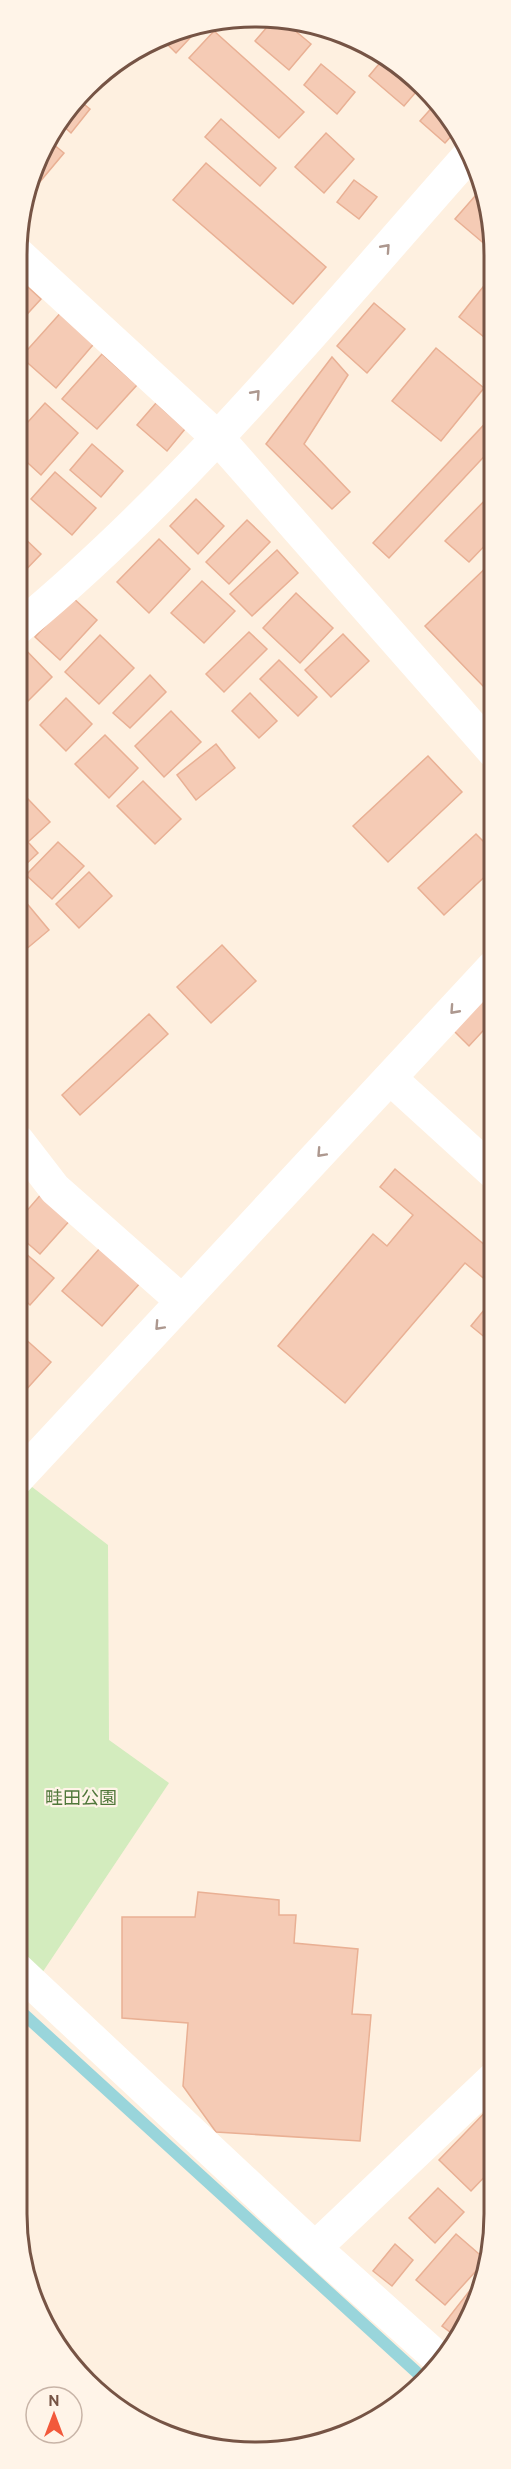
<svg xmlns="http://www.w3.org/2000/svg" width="511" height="2469" font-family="Cabin,'Noto Sans JP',sans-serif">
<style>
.green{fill:#d3ecbe}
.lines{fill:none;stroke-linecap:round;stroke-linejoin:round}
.stream{stroke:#99d5db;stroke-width:12}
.building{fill:#f5cbb5;stroke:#e9b094;stroke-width:1.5}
.minor{stroke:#fff;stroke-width:33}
.oneway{stroke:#ad988f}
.labels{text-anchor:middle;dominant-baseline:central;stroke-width:4.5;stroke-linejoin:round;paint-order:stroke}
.park-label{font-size:18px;fill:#50773a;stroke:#fff4e8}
.rim{fill:none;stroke:#765445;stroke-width:3}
</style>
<rect width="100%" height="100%" fill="#fef0e0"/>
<path class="green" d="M19,1477L108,1545L109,1740L169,1783L34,1985L17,1969Z"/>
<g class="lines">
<path class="stream" d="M17,2008L424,2379"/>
</g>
<g class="building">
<path d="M274,19H281L311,44L289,70L255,41Z"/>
<path d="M203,24L176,53L163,40L193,25Z"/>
<path d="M214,31L304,112L279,138L189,58Z"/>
<path d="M384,58L422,85L404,106L369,76Z"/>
<path d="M121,60L99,86L95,83L110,66Z"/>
<path d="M321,64L355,92L337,114L304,85Z"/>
<path d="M80,101L90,109L71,133L60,123Z"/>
<path d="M436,103L455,132L445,143L420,121Z"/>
<path d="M221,119L276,168L260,186L205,137Z"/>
<path d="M326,133L354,159L324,193L295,167Z"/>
<path d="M47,139L64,153L28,196Z"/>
<path d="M206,163L326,267L293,304L173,200Z"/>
<path d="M354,180L377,197L359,219L337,202Z"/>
<path d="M482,188L494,240V252L455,219Z"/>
<path d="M18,278L41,299L18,324Z"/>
<path d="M483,287L494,295V345L459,317Z"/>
<path d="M374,303L405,329L367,373L337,346Z"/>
<path d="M64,309L98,339L56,388L21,357Z"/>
<path d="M436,348L484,388L441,441L392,401Z"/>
<path d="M102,354L137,385L97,429L62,399Z"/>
<path d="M332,357L348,375L304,444L350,492L332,509L266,444Z"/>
<path d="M18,381L27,389L18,398Z"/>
<path d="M45,403L78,433L41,475L18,454V433Z"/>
<path d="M156,403L185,429L167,451L137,425Z"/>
<path d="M494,414V446L389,558L373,543Z"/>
<path d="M92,444L123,471L101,497L70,470Z"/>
<path d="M55,472L96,508L72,535L31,499Z"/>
<path d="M494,491V536L469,562L445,541Z"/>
<path d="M196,499L224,526L198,554L170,526Z"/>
<path d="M247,520L270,542L229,584L206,562Z"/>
<path d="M18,532L41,554L18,578Z"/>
<path d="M159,539L190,569L149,613L117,582Z"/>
<path d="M277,550L298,573L252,616L230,594Z"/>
<path d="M494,560V637L490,641L494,645V675L483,686L425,626Z"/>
<path d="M202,581L235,611L204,643L171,613Z"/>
<path d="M296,593L333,628L300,663L263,628Z"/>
<path d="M72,597L97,620L60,660L35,637Z"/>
<path d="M249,632L267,649L224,692L206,674Z"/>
<path d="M343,634L369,661L331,697L305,670Z"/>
<path d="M100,635L134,668L99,704L65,672Z"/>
<path d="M19,643L52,677L19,710L18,709Z"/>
<path d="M279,660L317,697L298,716L260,679Z"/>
<path d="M150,675L166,692L130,728L113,713Z"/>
<path d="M250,693L277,721L259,738L232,711Z"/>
<path d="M66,698L92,724L66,751L40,725Z"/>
<path d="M171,711L201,742L164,777L135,746Z"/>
<path d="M105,735L138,768L109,798L75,764Z"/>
<path d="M216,744L235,768L196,800L177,775Z"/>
<path d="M428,756L462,792L388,862L353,826Z"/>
<path d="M143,781L181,819L155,844L117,806Z"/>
<path d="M28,799L50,822L28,842L38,853L24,866L18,860V809Z"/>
<path d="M476,834L494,852V868L444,915L418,888Z"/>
<path d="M58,842L84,866L52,899L26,875Z"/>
<path d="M89,872L112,896L79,928L56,904Z"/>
<path d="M24,900L49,930L18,956V905Z"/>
<path d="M222,945L256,981L211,1023L177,987Z"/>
<path d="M493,987V1020L469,1046L453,1030Z"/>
<path d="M149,1014L168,1034L80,1115L62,1095Z"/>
<path d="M395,1169L493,1252V1286L465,1263L345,1403L278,1346L373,1234L387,1246L413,1215L380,1187Z"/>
<path d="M43,1192L72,1218L40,1254L17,1234L18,1221Z"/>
<path d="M17,1246L54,1278L30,1305L17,1293Z"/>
<path d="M100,1248L141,1282L102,1326L62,1291Z"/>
<path d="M493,1299V1344L471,1326Z"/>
<path d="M23,1337L51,1362L25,1391L17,1384V1344Z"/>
<path d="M198,1892L279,1900V1915H296L294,1943L358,1949L352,2014L371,2015L360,2141L216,2132L183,2086L188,2023L122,2018V1917H195Z"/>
<path d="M493,2104V2168L471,2191L439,2160Z"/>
<path d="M438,2188L464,2212L435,2243L409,2218Z"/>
<path d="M456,2234L486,2260L445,2305L416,2280Z"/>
<path d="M395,2244L413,2260L392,2286L373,2271Z"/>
<path d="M478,2280L480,2281L463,2333L458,2338L442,2326Z"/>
</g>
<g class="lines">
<g class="minor">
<path d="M18,254L217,437L494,752"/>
<path d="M18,628C184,491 327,315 470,154"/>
<path d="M391,1079L493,1172"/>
<path d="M18,1141L55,1189L182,1301"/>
<path d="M17,1479L493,967"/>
<path d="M17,1969L315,2248L440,2360"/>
<path d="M315,2248L493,2079"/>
</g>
</g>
<defs><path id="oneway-chevron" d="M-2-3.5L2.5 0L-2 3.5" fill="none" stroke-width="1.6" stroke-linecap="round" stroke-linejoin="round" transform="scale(1.5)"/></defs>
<g class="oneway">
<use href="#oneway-chevron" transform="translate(386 248) rotate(-48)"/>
<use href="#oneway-chevron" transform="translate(256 394) rotate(-48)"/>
<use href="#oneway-chevron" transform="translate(454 1010) rotate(132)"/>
<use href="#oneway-chevron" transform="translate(321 1153) rotate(133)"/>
<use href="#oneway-chevron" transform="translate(159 1326) rotate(133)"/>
</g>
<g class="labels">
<g class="park-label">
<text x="81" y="1798">畦田公園</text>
</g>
</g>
<path d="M0 0H511V2469H0ZM255 27H256A228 228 0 0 1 484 255V2214A228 228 0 0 1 256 2442H255A228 228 0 0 1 27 2214V255A228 228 0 0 1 255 27Z" fill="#fff4e8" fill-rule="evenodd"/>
<path class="rim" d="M255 27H256A228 228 0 0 1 484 255V2214A228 228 0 0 1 256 2442H255A228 228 0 0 1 27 2214V255A228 228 0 0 1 255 27Z"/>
<g transform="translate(54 2415)"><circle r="28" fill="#fff4e8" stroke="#c8b4a7" stroke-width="1.5"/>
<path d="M0-4.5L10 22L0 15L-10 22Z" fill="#f2593b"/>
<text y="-9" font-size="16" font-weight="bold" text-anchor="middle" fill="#765445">N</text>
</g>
</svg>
